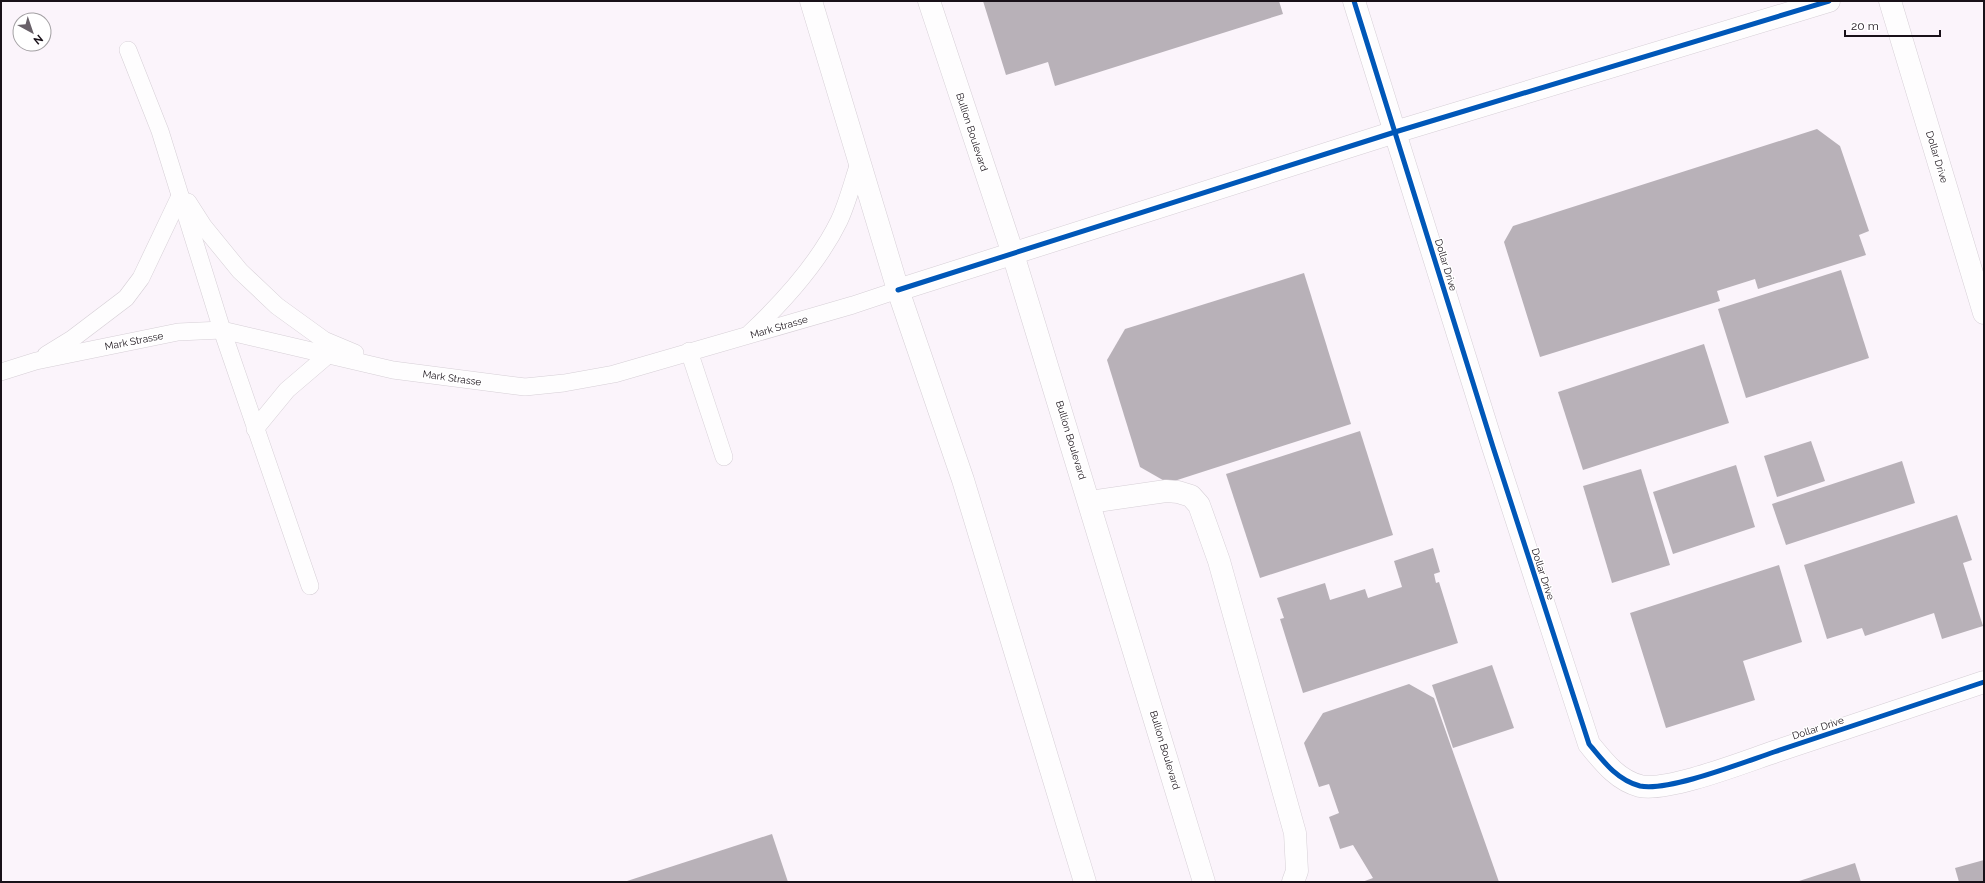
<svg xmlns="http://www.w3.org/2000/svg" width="1985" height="883" font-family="Raleway,sans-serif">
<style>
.building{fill:#b8b1b8}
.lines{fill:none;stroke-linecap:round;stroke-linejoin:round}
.service-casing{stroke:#d6cfd6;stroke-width:18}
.minor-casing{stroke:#d6cfd6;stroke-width:23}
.service{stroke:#fefdfe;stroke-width:17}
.minor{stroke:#fefdfe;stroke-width:22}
.cycleway-casing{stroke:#fff;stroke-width:8}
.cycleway{stroke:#0057b8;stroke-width:5}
.labels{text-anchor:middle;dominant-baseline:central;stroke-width:3;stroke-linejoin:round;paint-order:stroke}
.street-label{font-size:10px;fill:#191119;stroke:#fff}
</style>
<rect width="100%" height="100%" fill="#fbf4fb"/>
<g class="building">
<path d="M983,1H1279L1283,14L1055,86L1048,62L1006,75Z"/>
<path d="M1817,129L1840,146L1869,231L1859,235L1866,255L1758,289L1755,279L1717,291L1720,301L1540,357L1504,242L1513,226Z"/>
<path d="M1841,270L1869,358L1746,398L1718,309Z"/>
<path d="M1304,273L1351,424L1168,483L1140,467L1107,360L1125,329Z"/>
<path d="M1704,344L1729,423L1583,470L1558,392Z"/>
<path d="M1360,431L1393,535L1260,578L1226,474Z"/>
<path d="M1811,441L1825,481L1777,497L1764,456Z"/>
<path d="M1902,461L1915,503L1786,545L1772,504Z"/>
<path d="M1736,465L1755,527L1673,554L1653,492Z"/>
<path d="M1641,469L1670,565L1612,583L1583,486Z"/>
<path d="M1957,515L1972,560L1963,563L1983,626L1942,639L1934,613L1865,636L1862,628L1827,639L1804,565Z"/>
<path d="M1433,548L1440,572L1434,574L1436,583L1439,582L1458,643L1303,693L1280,619L1284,618L1277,598L1325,583L1330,600L1365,589L1368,598L1402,587L1394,561Z"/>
<path d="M1779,565L1802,642L1743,661L1755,700L1666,728L1630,613Z"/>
<path d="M1492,665L1514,728L1453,748L1432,685Z"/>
<path d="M1409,684L1434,698L1499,882H1362L1373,878L1353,845L1340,849L1329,817L1339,813L1329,784L1319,787L1304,743L1323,713Z"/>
<path d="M772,834L788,882H624Z"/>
<path d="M1984,860V882H1959L1955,868Z"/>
<path d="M1855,863L1861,882H1796Z"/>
</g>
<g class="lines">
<g class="service-casing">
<g id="service">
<path d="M128,50L160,131L222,330L310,586"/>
<path d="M188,202L204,227L240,271L277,306L324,340L355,353"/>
<path d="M750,333C784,301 818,264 839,221C848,202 853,180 860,160"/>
<path d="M689,351L724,457"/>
<path d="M46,355L72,339L126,298L141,278L180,196"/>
<path d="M1,372L36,361L178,332L222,330L393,370L525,387L564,383L614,374L853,305L898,290"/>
<path d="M255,429L287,390L328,355"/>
</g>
</g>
<g class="minor-casing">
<g id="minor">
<path d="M811,1L898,290L963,480L1085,882"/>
<path d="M929,1L1013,254L1204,882"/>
<path d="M1354,1L1493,447L1589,744C1603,761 1617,780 1640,786C1668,792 1744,762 1774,752C1844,729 1914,705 1984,682"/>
<path d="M1890,1L1984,313"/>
<path d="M898,290L1395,132L1829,1"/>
<path d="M1090,502L1166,491L1178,492L1191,496L1199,505L1219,561L1295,833L1297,871L1293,882"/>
</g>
</g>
<use href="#service" class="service"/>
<use href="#minor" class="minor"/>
<g class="cycleway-casing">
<g id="cycleway">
<path d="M1354,1L1493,447L1589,744C1603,761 1617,780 1640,786C1668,792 1744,762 1774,752C1844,729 1914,705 1984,682"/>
<path d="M898,290L1395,132L1829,1"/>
</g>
</g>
<use href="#cycleway" class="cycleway"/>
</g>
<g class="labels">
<g class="street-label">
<text transform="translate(972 132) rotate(72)">Bullion Boulevard</text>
<text transform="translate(1937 157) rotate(73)">Dollar Drive</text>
<text transform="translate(1446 265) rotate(73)">Dollar Drive</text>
<text transform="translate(779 327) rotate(-16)">Mark Strasse</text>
<text transform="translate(134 341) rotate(-11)">Mark Strasse</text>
<text transform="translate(452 378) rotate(8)">Mark Strasse</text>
<text transform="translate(1071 440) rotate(73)">Bullion Boulevard</text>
<text transform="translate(1543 574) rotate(72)">Dollar Drive</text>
<text transform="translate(1818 728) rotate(-18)">Dollar Drive</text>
<text transform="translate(1165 750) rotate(73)">Bullion Boulevard</text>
</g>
</g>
<rect width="1985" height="883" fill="none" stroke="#191119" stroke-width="4"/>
<g transform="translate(32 32) rotate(140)"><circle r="19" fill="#ffffff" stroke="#a3a0a3"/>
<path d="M0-3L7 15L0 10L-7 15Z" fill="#686068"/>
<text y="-6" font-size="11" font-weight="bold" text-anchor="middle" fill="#191119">N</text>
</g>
<path d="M1845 30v6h95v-6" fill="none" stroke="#191119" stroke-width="2"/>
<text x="1851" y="30" font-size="12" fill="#191119" stroke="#ffffff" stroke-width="3" paint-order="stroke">20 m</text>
</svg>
